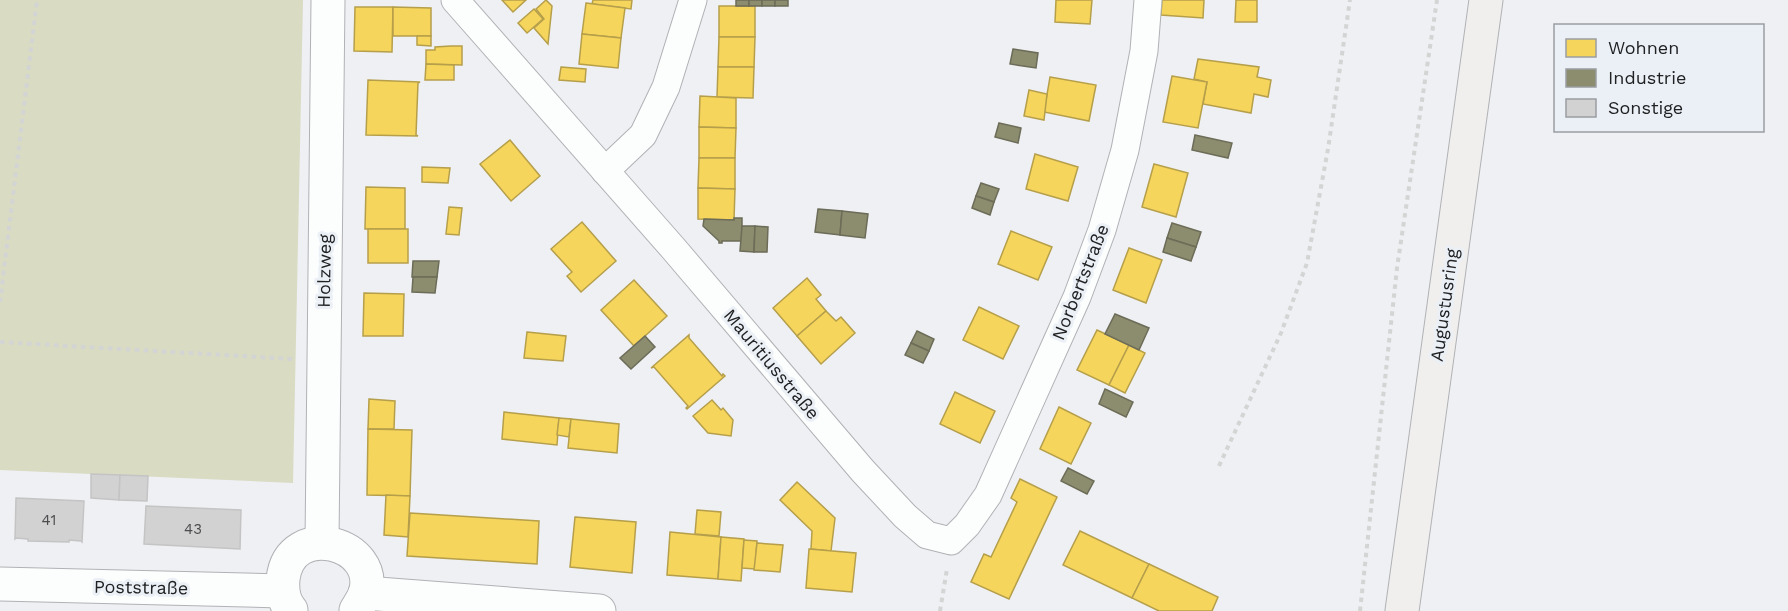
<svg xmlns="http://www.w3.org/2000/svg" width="1788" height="611" font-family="'Work Sans',sans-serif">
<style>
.green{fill:#d9dbc3}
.homes{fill:#f6d55c;stroke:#b69f4b;stroke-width:1.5}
.industry{fill:#8c8c6e;stroke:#6c6c58;stroke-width:1.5}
.building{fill:#d2d2d3;stroke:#c4c4c4;stroke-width:1.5}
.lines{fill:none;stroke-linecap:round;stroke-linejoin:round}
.minor-casing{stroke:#b0b2b5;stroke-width:29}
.tertiary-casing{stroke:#b0b2b5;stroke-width:35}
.secondary-casing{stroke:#b0b2b5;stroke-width:35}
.path{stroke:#d3d4d4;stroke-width:4;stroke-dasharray:4.5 4.5;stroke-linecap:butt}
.minor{stroke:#fcfdfd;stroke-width:27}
.tertiary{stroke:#fcfdfd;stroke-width:33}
.secondary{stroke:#f1efed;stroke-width:33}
.labels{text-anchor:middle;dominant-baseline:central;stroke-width:6;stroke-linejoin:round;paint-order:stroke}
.number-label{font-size:15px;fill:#4c4d4f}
.street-label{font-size:18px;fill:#202123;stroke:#ebf0f6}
</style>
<rect width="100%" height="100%" fill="#eef0f3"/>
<path class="green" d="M0,0H303L293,483L0,470Z"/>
<g class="homes">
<path d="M502,0H526L513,12Z"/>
<path d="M546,0L552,6L548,44L534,28L544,19L536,9Z"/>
<path d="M593,0H632L631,9L592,4Z"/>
<path d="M1056,0H1092L1090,24L1055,22Z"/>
<path d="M1162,0H1204L1203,18L1161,15Z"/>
<path d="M1236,0H1257V22H1235Z"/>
<path d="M586,3L625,8L621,38L582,34Z"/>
<rect x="719" y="6" width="36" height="31"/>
<path d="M355,7H393L392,52L354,51Z"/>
<path d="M393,7L431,8V36H393Z"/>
<path d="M534,9L543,19L527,33L518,23Z"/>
<path d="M582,34L621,38L618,68L579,64Z"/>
<path d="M417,36H431V46L417,45Z"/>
<path d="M719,37H755L754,67H718Z"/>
<path d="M451,46H462V65L426,64V50H435V47Z"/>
<path d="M1198,59L1259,67L1257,77L1271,80L1268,97L1254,94L1251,113L1203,104L1207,82L1194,79Z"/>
<path d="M426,64L454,65V80H425Z"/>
<path d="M561,67L586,69L585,82L559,80Z"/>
<path d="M718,67H754L753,98L717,97Z"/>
<path d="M1172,76L1207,82L1198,128L1163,122Z"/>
<path d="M1050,77L1096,85L1089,121L1044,112Z"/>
<path d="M368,80L420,82L418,83L416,135L418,136L366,135Z"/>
<path d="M1029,90L1047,94L1044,120L1024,116Z"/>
<path d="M700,96L736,98V128L699,127Z"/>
<path d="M699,127L736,128L735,158H699Z"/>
<path d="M510,140L540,176L511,201L480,164Z"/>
<path d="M1035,154L1078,167L1068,201L1026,189Z"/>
<path d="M699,158H735V189L698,188Z"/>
<path d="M1154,164L1188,173L1176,217L1142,207Z"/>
<path d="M422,167L450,168L448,183L422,182Z"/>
<path d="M366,187L405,188V229H365Z"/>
<path d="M698,188L735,189L734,220L698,219Z"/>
<path d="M449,207L462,208L459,235L446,234Z"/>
<path d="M582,222L616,261L581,292L567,276L572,272L551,249Z"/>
<rect x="368" y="229" width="40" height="34"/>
<path d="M1011,231L1052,247L1038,280L998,264Z"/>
<path d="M1129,248L1162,260L1146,303L1113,290Z"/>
<path d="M807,278L821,295L816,299L826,311L797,336L773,308Z"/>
<path d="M634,280L667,316L634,346L601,310Z"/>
<path d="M364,293L404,294L403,336H363Z"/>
<path d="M979,307L1019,326L1003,359L963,340Z"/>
<path d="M826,311L836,321L841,317L855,333L821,364L797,336Z"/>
<path d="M1097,330L1129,345L1109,385L1077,370Z"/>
<path d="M527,332L566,336L563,361L524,358Z"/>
<path d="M689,335V338L722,376L723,374L725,376L687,409L686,408L688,406L654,367L651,368Z"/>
<path d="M1129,345L1145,353L1125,393L1109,385Z"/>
<path d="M955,392L995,411L980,443L940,424Z"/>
<path d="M369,399L395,401L394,429H368Z"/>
<path d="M712,400L721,410L723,408L733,420L731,436L708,433L693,416Z"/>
<path d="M1059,407L1091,423L1071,464L1040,449Z"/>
<path d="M504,412L559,418L557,445L502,439Z"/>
<path d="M559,418L571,419L569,437L557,435Z"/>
<path d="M571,419L619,424L617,453L568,448Z"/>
<path d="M368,429L412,430L410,496L367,495Z"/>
<path d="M1020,479L1057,497L1009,599L971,582L984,554L991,557L1017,502L1011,498Z"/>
<path d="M797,482L835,518L831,551L811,549L812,531L780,500Z"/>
<path d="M386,495L410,496L408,537L384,535Z"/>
<path d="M697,510L721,512L719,536L695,534Z"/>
<path d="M410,513L539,521L537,564L407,556Z"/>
<path d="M575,517L636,522L632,573L570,567Z"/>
<path d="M1080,531L1149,564L1132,598L1063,565Z"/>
<path d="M670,532L721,537L718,579L667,575Z"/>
<path d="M721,537L744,539L741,581L718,579Z"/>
<path d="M744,540L757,541L755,569L742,568Z"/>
<path d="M757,543L783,545L780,572L754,570Z"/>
<path d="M809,549L856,553L852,592L806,588Z"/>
<path d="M1149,564L1218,597L1212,611H1159L1132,598Z"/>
</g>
<g class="industry">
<rect x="736" y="0" width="13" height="6"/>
<rect x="749" y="0" width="13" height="6"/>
<rect x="762" y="0" width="13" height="6"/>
<rect x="775" y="0" width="13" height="6"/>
<path d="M1013,49L1038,53L1036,68L1010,64Z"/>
<path d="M999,123L1021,128L1018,143L995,137Z"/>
<path d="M1195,135L1232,143L1228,158L1192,150Z"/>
<path d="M981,183L999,189L994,202L976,196Z"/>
<path d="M976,196L994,202L990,215L972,208Z"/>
<path d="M818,209L842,211L840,235L815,232Z"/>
<path d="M842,211L868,214L865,238L840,235Z"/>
<path d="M734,218H742V241H722V243H719V241L703,226L704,219L734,220Z"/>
<path d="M1172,223L1201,232L1196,247L1167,238Z"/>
<path d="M742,226H755L754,252L740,251Z"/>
<path d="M755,226L768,227L767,252H754Z"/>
<path d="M1167,238L1196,247L1191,261L1163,252Z"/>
<path d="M413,261H439L437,277H412Z"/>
<path d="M413,277H437L435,293L412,292Z"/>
<path d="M1115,314L1149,328L1139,350L1105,334Z"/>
<path d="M917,331L934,339L929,351L911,343Z"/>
<path d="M645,336L655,347L631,369L620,358Z"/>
<path d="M911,343L929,351L923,363L905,355Z"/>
<path d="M1105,389L1133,402L1126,417L1099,404Z"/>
<path d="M1068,468L1094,481L1087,494L1061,481Z"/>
</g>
<g class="building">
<path d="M91,474L120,475L119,500L91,498Z"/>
<path d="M120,475L148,476L147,501L119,500Z"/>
<path d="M16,498L84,501L82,542L81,541L69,540V542L28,541V539L16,538L15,539Z"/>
<path d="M146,506L241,510L240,549L144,544Z"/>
</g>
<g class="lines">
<g class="minor-casing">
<g id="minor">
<path d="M455,0L673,248L863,471L905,516L927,535L951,541L967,525L988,495L1077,297L1102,230L1125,150L1144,51L1148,0"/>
<path d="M605,171L643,135L666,87L693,0"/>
</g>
</g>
<g class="tertiary-casing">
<g id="tertiary">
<path d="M322,542L328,0"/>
<path d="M0,584L282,591"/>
<path d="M365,593L599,611"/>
<path d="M291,610C283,601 282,590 283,579C290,518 381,543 365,594C363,599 359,605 356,610"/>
</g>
</g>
<g class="secondary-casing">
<path id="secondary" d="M1402,611L1486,0"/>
</g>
<g class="path">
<path d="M0,302L37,0"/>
<path d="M0,342L293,359"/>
<path d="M1219,466L1281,333L1307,263L1328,149L1350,0"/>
<path d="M940,611L947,569"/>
<path d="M1360,611L1397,268L1437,0"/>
</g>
<use href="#minor" class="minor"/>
<use href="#tertiary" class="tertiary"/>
<use href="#secondary" class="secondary"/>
</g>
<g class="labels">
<g class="number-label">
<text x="49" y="520">41</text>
<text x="193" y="529">43</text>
</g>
<g class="street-label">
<text transform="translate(324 271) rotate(-89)">Holzweg</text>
<text transform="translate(1080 282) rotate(-68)">Norbertstraße</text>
<text transform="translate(1444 305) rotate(-82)">Augustusring</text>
<text transform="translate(772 364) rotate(50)">Mauritiusstraße</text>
<text transform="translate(141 587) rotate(1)">Poststraße</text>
</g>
</g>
<rect x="1554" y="24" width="210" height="108" fill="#ebf0f6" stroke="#9a9da2" stroke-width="1.5"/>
<rect x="1566" y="39" width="30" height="18" fill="#f6d55c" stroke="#9a9da2" stroke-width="1.5"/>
<text x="1608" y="54" font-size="18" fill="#202123">Wohnen</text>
<rect x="1566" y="69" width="30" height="18" fill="#8c8c6e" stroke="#9a9da2" stroke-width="1.5"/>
<text x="1608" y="84" font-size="18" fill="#202123">Industrie</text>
<rect x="1566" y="99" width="30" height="18" fill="#d2d2d3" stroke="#9a9da2" stroke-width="1.5"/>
<text x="1608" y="114" font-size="18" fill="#202123">Sonstige</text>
</svg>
